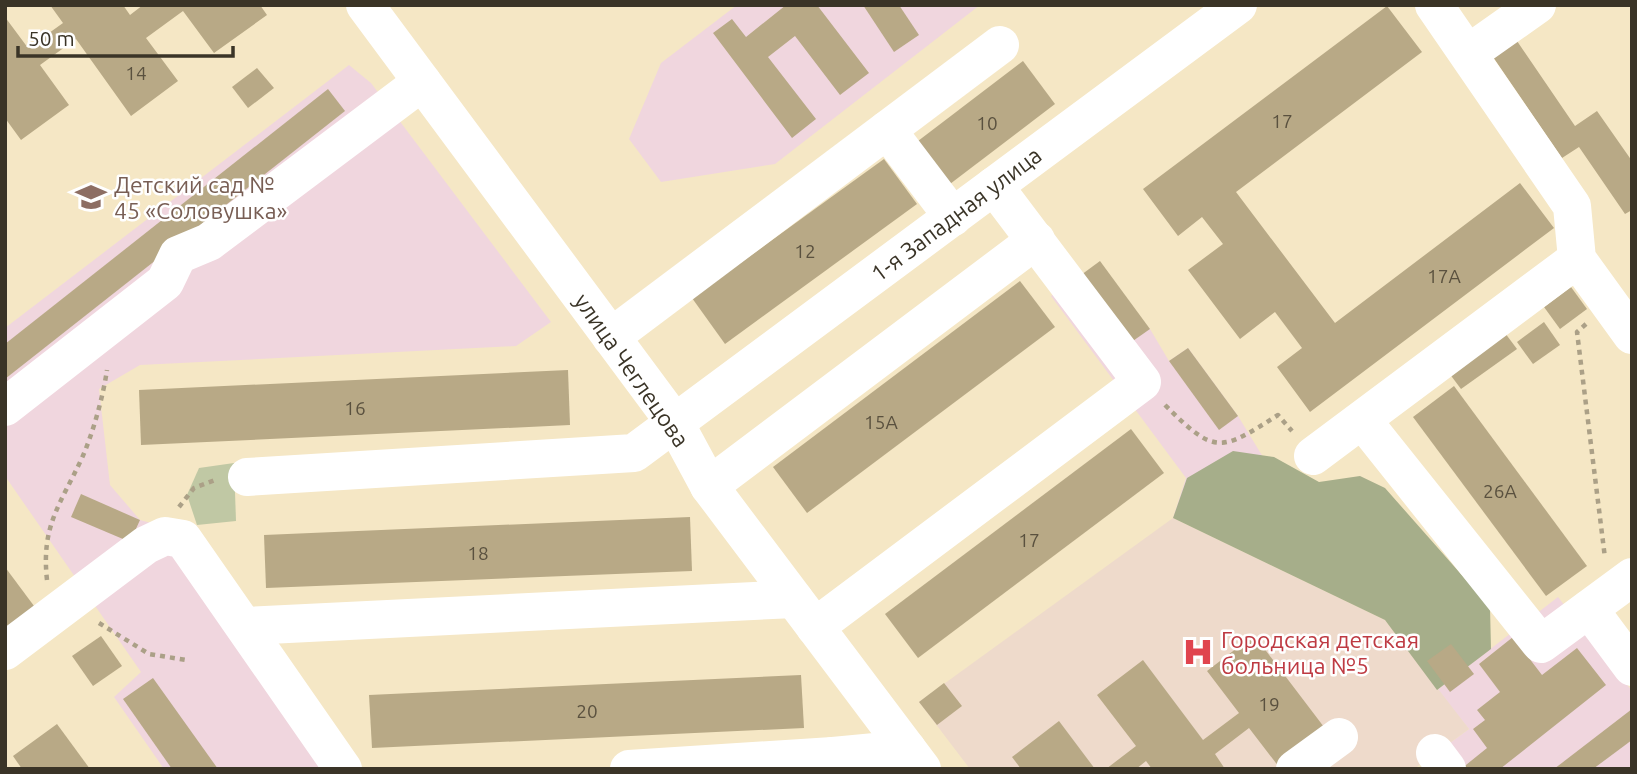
<svg xmlns="http://www.w3.org/2000/svg" width="1637" height="774" font-family="Ubuntu,sans-serif">
<style>
.industrial{fill:#f0d6de}
.medical{fill:#eedacb}
.green{fill:#c0c8a4}
.forest{fill:#a6ae8a}
.building{fill:#b8a986}
.lines{fill:none;stroke-linecap:round;stroke-linejoin:round}
.path{stroke:#aba087;stroke-width:4.5;stroke-dasharray:5 5;stroke-linecap:butt}
.minor{stroke:#fff;stroke-width:38}
.labels{text-anchor:middle;dominant-baseline:central;stroke-width:5;stroke-linejoin:round;paint-order:stroke}
.number-label{font-size:19px;fill:#5a513f}
.education-label{font-size:23px;fill:#785e54;stroke:#fff;text-anchor:start}
.street-label{font-size:23px;fill:#3a3427;stroke:#fff}
.health-label{font-size:23px;fill:#be3a42;stroke:#fff;text-anchor:start}
</style>
<rect width="100%" height="100%" fill="#f5e7c5"/>
<g class="industrial">
<path d="M737,5H980L775,164L661,182L629,139L661,63Z"/>
<path d="M349,65L371,83L551,322L516,346L140,365L99,389L110,485L140,520L176,530L350,769H164L114,697L141,672L5,476V328Z"/>
<path d="M1081,276L1150,329L1169,361L1188,348L1238,416L1274,475L1173,518L1186,478L1051,296Z"/>
<path d="M1558,597L1632,691V769H1436L1428,759L1469,729L1437,690Z"/>
</g>
<path class="medical" d="M1173,518L1385,620L1469,729L1414,769H970L919,702Z"/>
<path class="green" d="M234,463L236,521L197,525L187,495L199,468Z"/>
<path class="forest" d="M1233,451L1274,457L1319,482L1360,476L1385,488L1490,607L1491,649L1437,690L1385,620L1173,518L1187,478Z"/>
<g class="building">
<path d="M50,5H123L130,15L143,5H260L267,15L214,53L183,11L146,38L178,81L131,116L76,39L40,65L69,105L21,140L5,118V17L28,48L63,23Z"/>
<path d="M786,5H817L869,73L840,95L795,36L768,57L816,119L792,138L713,33L732,19L746,37Z"/>
<path d="M863,5H899L919,35L894,52Z"/>
<path d="M1387,6L1422,52L1236,192L1335,323L1520,183L1554,228L1310,412L1277,367L1302,348L1275,312L1240,339L1188,270L1223,244L1202,217L1178,236L1143,189Z"/>
<path d="M1517,41L1575,126L1597,111L1632,161V210L1625,214L1579,147L1562,158L1493,57Z"/>
<path d="M1023,61L1055,104L950,184L918,141Z"/>
<path d="M257,68L274,88L248,108L232,87Z"/>
<path d="M328,89L345,111L5,379V344Z"/>
<path d="M884,159L917,204L725,344L692,298Z"/>
<path d="M1100,261L1150,329L1130,343L1081,275Z"/>
<path d="M1020,281L1055,327L807,513L773,467Z"/>
<path d="M1571,287L1587,309L1560,329L1544,307Z"/>
<path d="M1544,322L1560,345L1533,364L1517,342Z"/>
<path d="M1502,329L1517,349L1461,389L1446,369Z"/>
<path d="M1188,348L1238,416L1219,430L1169,361Z"/>
<path d="M568,370L570,425L141,445L139,390Z"/>
<path d="M1454,386L1587,566L1546,596L1413,417Z"/>
<path d="M1131,429L1164,473L918,658L885,614Z"/>
<path d="M81,494L140,520L130,542L71,517Z"/>
<path d="M690,517L692,571L266,588L264,535Z"/>
<path d="M5,567L37,610L5,633Z"/>
<path d="M1254,635L1327,731L1279,767L1249,728L1215,754L1225,769H1152L1146,761L1136,769H1106L1136,746L1097,695L1143,660L1203,740L1239,713L1207,671Z"/>
<path d="M101,636L122,666L93,686L72,656Z"/>
<path d="M1513,637L1542,675L1577,648L1606,685L1500,769H1461L1487,748L1473,729L1485,720L1477,710L1500,692L1479,664Z"/>
<path d="M1451,644L1474,674L1450,692L1427,661Z"/>
<path d="M801,675L804,728L372,748L369,695Z"/>
<path d="M153,678L218,769H172L123,699Z"/>
<path d="M944,683L962,706L937,725L919,702Z"/>
<path d="M1632,709V740L1593,769H1554Z"/>
<path d="M1059,721L1095,769H1021L1012,757Z"/>
<path d="M57,724L90,769H22L13,756Z"/>
</g>
<g class="lines">
<g class="path">
<path d="M1586,324L1577,332L1605,558"/>
<path d="M1165,405C1215,455 1220,452 1278,415L1292,431"/>
<path d="M179,507L194,488L215,480"/>
<path d="M47,580C41,526 60,505 82,458C93,433 103,397 107,370"/>
<path d="M99,623L149,654L186,660"/>
</g>
<g class="minor">
<path d="M365,5L675,423L709,486L922,769"/>
<path d="M1434,5L1572,206L1577,259L1632,335"/>
<path d="M1469,53L1537,5"/>
<path d="M887,130L953,217"/>
<path d="M611,337L1000,45"/>
<path d="M5,407L165,282L178,255L209,242L422,82"/>
<path d="M1363,421L1541,644L1632,577"/>
<path d="M1313,456L1577,259"/>
<path d="M247,477L634,453L1238,5"/>
<path d="M709,486L1036,240"/>
<path d="M1589,609L1632,667"/>
<path d="M246,626L794,599"/>
<path d="M815,627L1142,382L994,186"/>
<path d="M5,651L146,545L165,536L183,539L343,769"/>
<path d="M1435,753L1447,769"/>
<path d="M629,769L833,756"/>
<path d="M819,769L833,756L907,749"/>
<path d="M1295,769L1339,737"/>
</g>
</g>
<defs>
<g id="school-bare" transform="scale(2.415)"><path d="M0-5L7-2L0 1L-7-2ZM-4 1L0 2.5L4 1V4Q0 6-4 4Z" fill="#8d6e63" stroke="#fff" stroke-width="2.5" paint-order="stroke"/></g>
<g id="hospital-bare" transform="scale(2.415)"><path d="M-5-5h3v3.5h4V-5h3V5h-3V1.5h-4V5h-3Z" fill="#e0444e" stroke="#fff" stroke-width="2.5" paint-order="stroke"/></g>
</defs>
<g fill-rule="evenodd">
<use href="#school-bare" x="91" y="197"/>
<use href="#hospital-bare" x="1198" y="652"/>
</g>
<g class="labels">
<g class="number-label">
<text x="136" y="73">14</text>
<text x="1282" y="121">17</text>
<text x="987" y="123">10</text>
<text x="805" y="251">12</text>
<text x="1444" y="276">17А</text>
<text x="355" y="408">16</text>
<text x="881" y="422">15А</text>
<text x="1500" y="491">26А</text>
<text x="1029" y="540">17</text>
<text x="478" y="553">18</text>
<text x="1269" y="704">19</text>
<text x="587" y="711">20</text>
</g>
<g class="education-label">
<text x="114" y="184">Детский сад №<tspan x="114" dy="26">45 «Соловушка»</tspan></text>
</g>
<g class="street-label">
<text transform="translate(956 214) rotate(-37)">1-я Западная улица</text>
<text transform="translate(632 370) rotate(55)">улица Чеглецова</text>
</g>
<g class="health-label">
<text x="1221" y="639">Городская детская<tspan x="1221" dy="26">больница №5</tspan></text>
</g>
</g>
<rect width="1637" height="774" fill="none" stroke="#3a3427" stroke-width="14"/>
<path d="M18 46v10h215v-10" fill="none" stroke="#3a3427" stroke-width="3.5"/>
<text x="28" y="46" font-size="21" fill="#3a3427" stroke="#ffffff" stroke-width="5" paint-order="stroke">50 m</text>
</svg>
